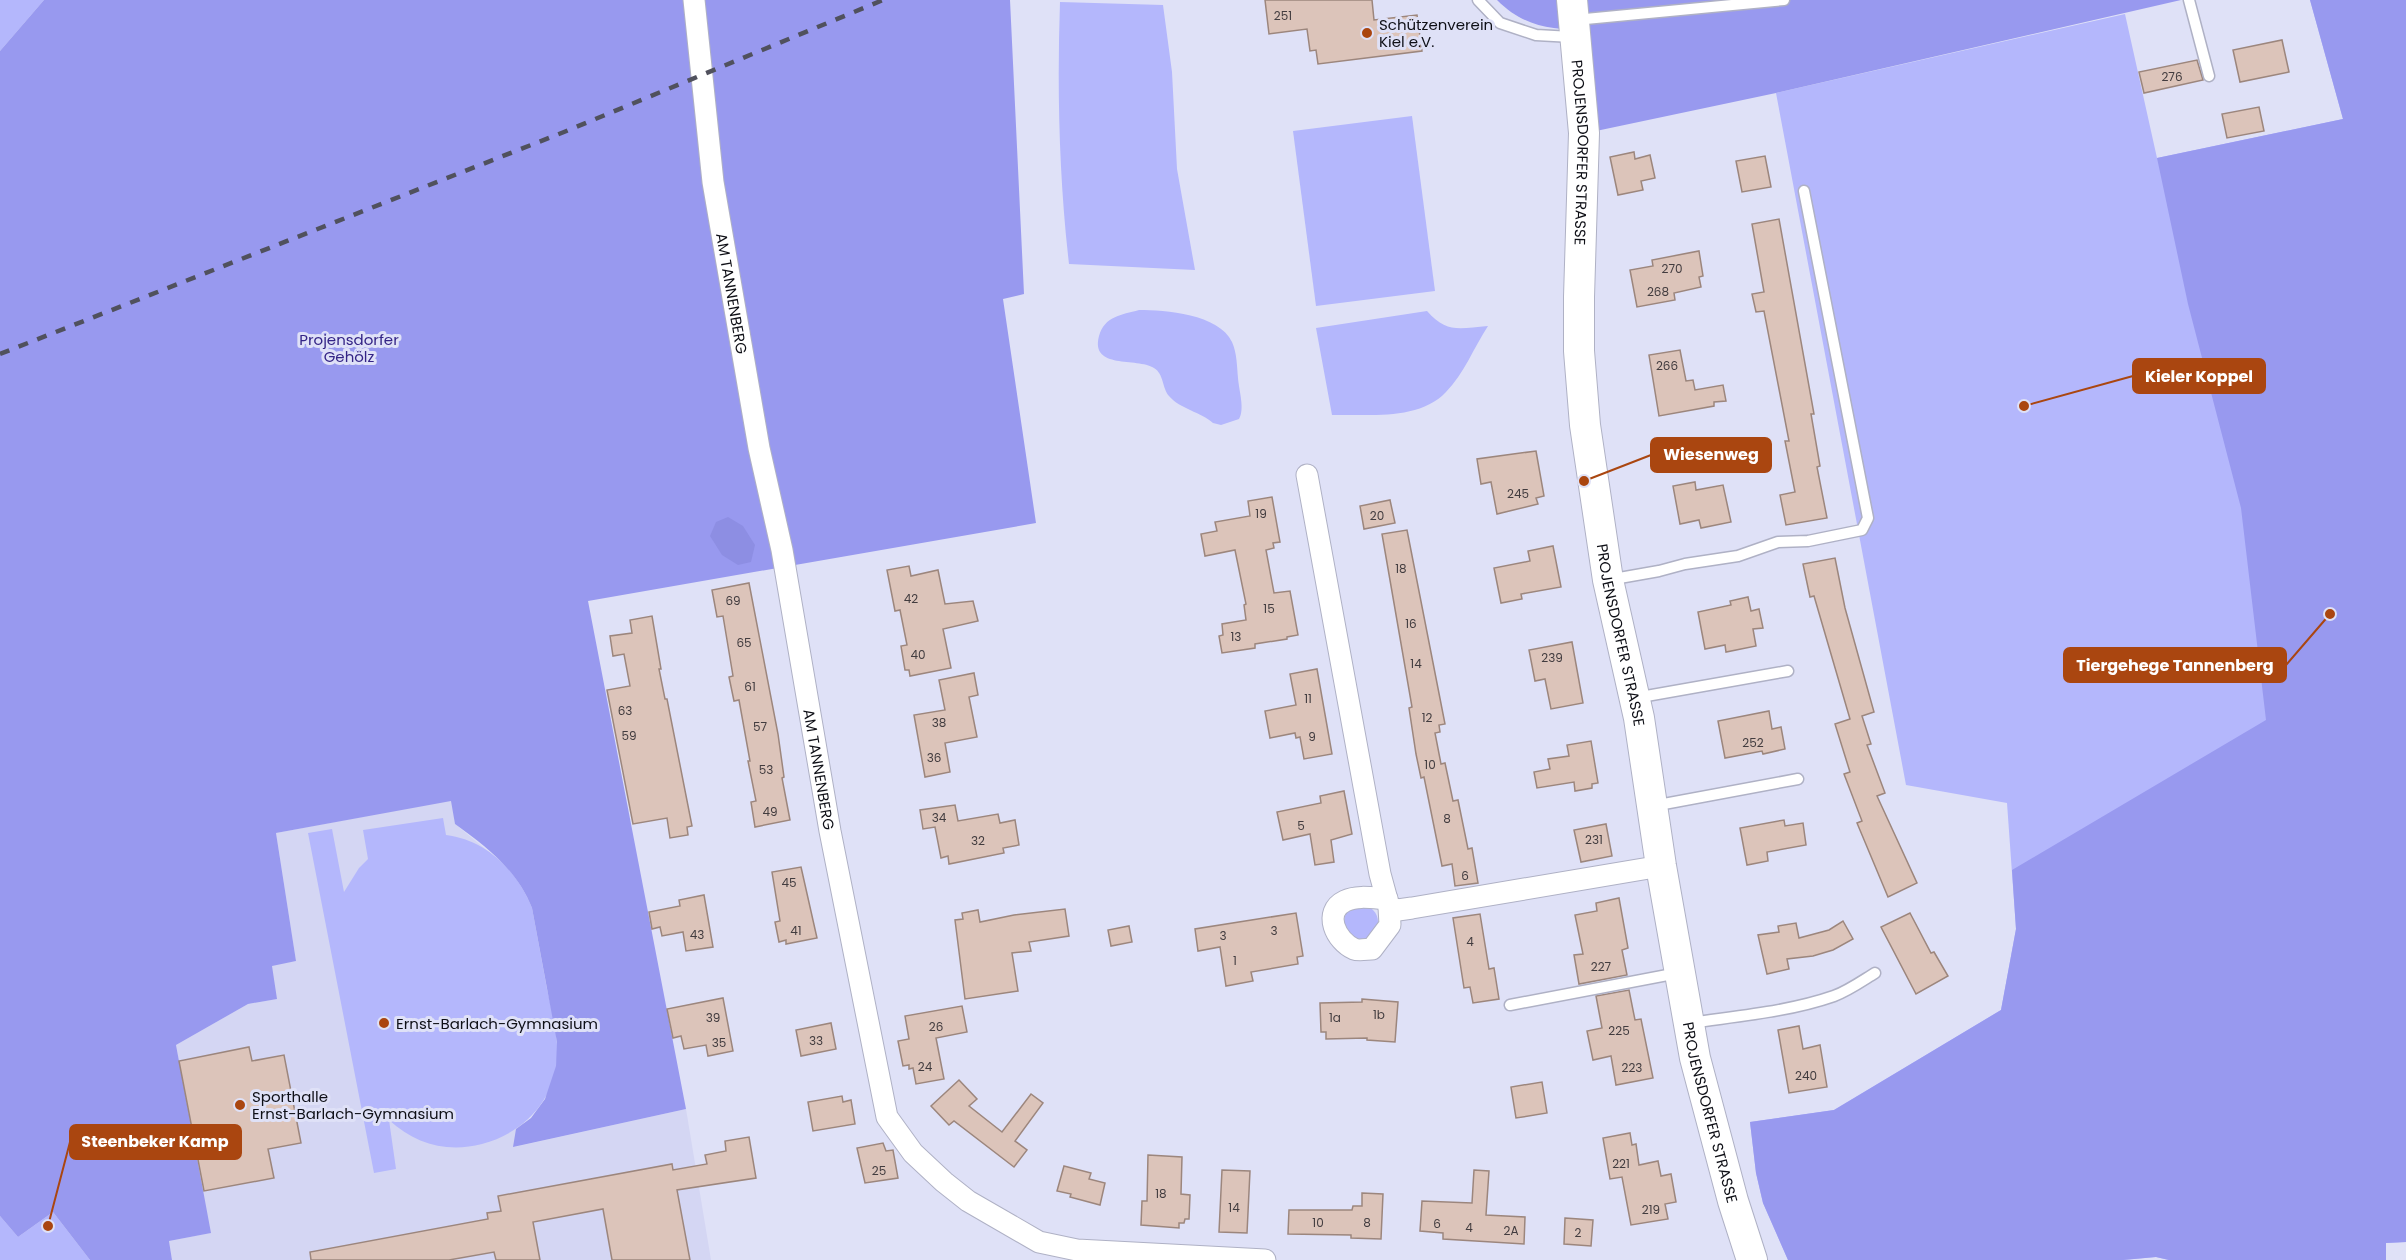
<svg xmlns="http://www.w3.org/2000/svg" width="2406" height="1260" font-family="Poppins,sans-serif">
<style>
.built{fill:#d4d6f3}
.green{fill:#b4b7fc}
.forest{fill:#9899ef}
.water{fill:#8d8ee3}
.building{fill:#dcc4ba;stroke:#9c867d;stroke-width:1.5}
.lines{fill:none;stroke-linecap:round;stroke-linejoin:round}
.lane-casing{stroke:#afb1c5;stroke-width:13}
.street-casing{stroke:#afb1c5;stroke-width:23}
.secondary-casing{stroke:#afb1c5;stroke-width:32}
.lane{stroke:#fff;stroke-width:10}
.street{stroke:#fff;stroke-width:21}
.secondary{stroke:#fff;stroke-width:30}
.rail{stroke:#50515d;stroke-width:4.5;stroke-dasharray:10 10;stroke-linecap:butt}
.poi-dot{fill:#aa4610;stroke:#dfe1f7;stroke-width:2}
.labels{text-anchor:middle;dominant-baseline:central;stroke-width:6;stroke-linejoin:round;paint-order:stroke}
.number-label{font-size:12px;fill:#423c3f}
.poi-label{font-size:15px;fill:#0e0f16;stroke:#dfe1f7;text-anchor:start}
.street-label{font-size:15px;fill:#0e0f16;stroke:#dfe1f7}
.park-label{font-size:15px;fill:#342486;stroke:#dfe1f7}
.leader{fill:none;stroke:#aa4610;stroke-width:2}
.callout-dot{fill:#aa4610;stroke:#dfe1f7;stroke-width:2}
.callout{fill:#aa4610;stroke:#aa4610;stroke-width:2}
.callout-label{font-size:16px;text-anchor:middle;font-weight:bold;fill:#fff}
</style>
<rect width="100%" height="100%" fill="#dfe1f7"/>
<path class="built" d="M452,800L455,824L505,865L557,1042L514,1147L686,1109L711,1260H172L169,1241L210,1233L176,1045L248,1004L276,999L271,965L296,961L276,833Z"/>
<g class="green">
<path d="M0,0H44L0,51Z"/>
<path d="M2310,0H2406V1242L2386,1243V1260H2169L2156,1257L2123,1260H1788L1763,1203L1756,1173L1750,1122L1834,1110L2001,1010L2016,929L2007,803L1906,785L1776,93L2125,14L2157,158L2343,119Z"/>
<path d="M1060,2L1163,5L1172,72L1177,169L1195,270L1069,264C1059,177 1057,89 1060,2Z"/>
<path d="M1412,116L1435,291L1316,306L1293,131Z"/>
<path d="M1139,310C1165,310 1219,314 1232,342C1237,353 1237,367 1238,378C1239,391 1245,409 1239,419L1221,425L1213,423C1201,412 1180,409 1169,396C1162,388 1164,374 1154,368C1137,357 1090,370 1099,336C1105,316 1121,315 1139,310Z"/>
<path d="M1427,311C1447,334 1460,328 1488,326C1474,347 1464,374 1446,392C1419,421 1368,414 1332,415L1316,328Z"/>
<path d="M443,818L446,835C487,840 517,871 532,908C537,935 542,962 547,989C551,1007 556,1026 557,1044C561,1093 528,1132 482,1144C447,1153 415,1144 389,1120L396,1169L374,1173L308,833L332,829L344,892L359,868L368,859L363,830Z"/>
<circle cx="1361" cy="922" r="17"/>
<path d="M53,1212L90,1260H0V1216L18,1237Z"/>
</g>
<g class="forest">
<path d="M44,0H1010L1024,294L1003,299L1036,523L588,601L686,1109L513,1147L516,1129L531,1118L545,1099L556,1066L557,1042L532,908C517,870 487,847 455,824L451,801L276,833L296,961L272,966L277,999L248,1004L176,1045L211,1233L169,1241L172,1260H90L53,1212L18,1237L0,1216V51Z"/>
<path d="M1497,0H2181L1776,93L1596,131L1588,30C1551,30 1524,27 1497,0Z"/>
<path d="M2310,0H2406V1242L2386,1243V1260H2169L2156,1257L2123,1260H1788L1763,1203L1756,1173L1750,1122L1834,1110L2001,1010L2016,929L2012,870L2266,720L2241,508L2188,304L2157,158L2343,119Z"/>
</g>
<path class="water" d="M728,517L743,526L755,545L751,562L738,565L722,555L710,536L716,522Z"/>
<g class="building">
<path d="M1265,0H1372L1374,20L1417,15L1422,51L1318,64L1316,50L1310,51L1307,29L1269,34Z"/>
<path d="M2282,40L2289,72L2240,82L2233,50Z"/>
<path d="M2197,60L2203,80L2144,93L2139,72Z"/>
<path d="M2259,107L2264,131L2227,138L2222,114Z"/>
<path d="M1634,152L1635,159L1650,155L1655,178L1641,181L1643,190L1618,195L1610,157Z"/>
<path d="M1765,156L1771,187L1742,192L1736,161Z"/>
<path d="M1779,219L1814,414H1811L1820,466L1817,467L1827,518L1786,525L1780,495L1795,492L1785,441H1789L1764,311L1756,312L1752,294L1764,292L1752,224Z"/>
<path d="M1699,251L1703,276L1699,277L1701,287L1674,293L1675,300L1637,307L1630,270L1653,266L1652,260Z"/>
<path d="M1680,350L1686,381L1693,380L1695,390L1723,385L1726,401L1714,402V406L1659,416L1649,355Z"/>
<path d="M1536,451L1544,496L1536,498L1538,504L1497,514L1491,482L1481,484L1477,459Z"/>
<path d="M1695,482L1696,490L1723,485L1731,522L1701,528L1699,520L1680,524L1673,486Z"/>
<path d="M1272,497L1280,542L1273,543L1274,548L1266,550L1274,593L1290,591L1298,635L1287,637V639L1255,644V648L1222,653L1219,636L1223,635L1222,624L1246,620L1244,605L1246,604L1235,550L1205,556L1201,534L1217,531L1215,522L1250,516L1248,501Z"/>
<path d="M1390,500L1395,523L1364,529L1360,506Z"/>
<path d="M1407,530L1445,724L1439,725L1440,732L1435,733L1441,764L1445,763L1453,801L1458,800L1468,849L1472,848L1478,883L1455,886L1452,864L1442,866L1424,777L1421,778L1416,754L1409,708L1412,707L1382,534Z"/>
<path d="M1553,546L1561,587L1521,594L1522,599L1501,603L1494,568L1530,561L1528,551Z"/>
<path d="M1835,558L1845,608L1874,712L1862,716L1871,744L1867,745L1885,793L1877,796L1917,883L1888,897L1857,823L1862,821L1844,774L1850,772L1835,724L1850,719L1814,596L1810,597L1803,564Z"/>
<path d="M909,566L911,576L938,570L945,604L973,601L978,621L943,629L951,668L910,676L909,670H905L901,646L907,645L900,610L895,611L887,570Z"/>
<path d="M749,583L778,734L784,777L782,778L790,820L755,827L751,802L756,801L748,761H750L739,700L734,701L729,677L733,676L723,616L717,617L712,590Z"/>
<path d="M1748,597L1751,611L1759,609L1763,628L1753,629L1756,646L1726,652L1725,645L1705,649L1698,612L1731,605L1730,601Z"/>
<path d="M652,616L661,669H659L665,699H667L692,826L687,827L688,835L670,838L667,818L633,824L607,690L630,686L624,654L613,656L610,636L632,633L630,620Z"/>
<path d="M1572,642L1583,703L1551,709L1545,679L1535,681L1529,650Z"/>
<path d="M1317,669L1332,754L1304,759L1300,737L1296,738L1295,733L1270,738L1265,711L1296,705L1290,674Z"/>
<path d="M974,673L978,695L969,697L977,737L945,743L950,772L925,777L914,715L945,710L939,680Z"/>
<path d="M1769,711L1772,729L1781,727L1785,749L1763,754L1762,751L1725,758L1718,721Z"/>
<path d="M1591,741L1598,783L1592,784V788L1575,791L1574,782L1537,788L1534,772L1550,769L1548,759L1569,756L1567,745Z"/>
<path d="M1344,791L1352,834L1331,840L1334,862L1315,865L1310,834L1283,840L1277,812L1321,803L1320,796Z"/>
<path d="M955,805L958,821L998,814L1000,823L1015,820L1019,845L1003,848L1004,853L949,864L948,856L941,858L935,827L923,829L920,810Z"/>
<path d="M1784,820L1785,826L1803,823L1806,845L1767,852L1768,861L1747,865L1740,828Z"/>
<path d="M1606,824L1612,856L1581,862L1574,830Z"/>
<path d="M801,867L817,938L786,944V940L779,942L775,922L780,921L772,872Z"/>
<path d="M704,895L713,947L686,951L683,932L662,936L660,927L652,929L649,912L680,906L679,900Z"/>
<path d="M1619,898L1628,948L1622,950L1627,975L1579,984L1574,955L1583,954L1575,915L1597,911L1596,903Z"/>
<path d="M1065,909L1069,936L1029,942L1031,951L1012,953L1018,991L965,999L955,920L963,919L962,913L978,910L980,922L1014,915Z"/>
<path d="M1296,913L1303,956L1297,957L1298,964L1251,972L1253,981L1226,986L1220,947L1198,951L1195,929Z"/>
<path d="M1910,913L1931,953L1934,952L1948,976L1916,994L1881,927Z"/>
<path d="M1480,914L1489,969L1494,968L1499,999L1473,1003L1470,987L1464,988L1453,918Z"/>
<path d="M1843,921L1853,939L1833,950L1813,956L1787,959L1789,969L1767,974L1758,935L1779,932L1778,926L1796,923L1799,938L1829,930Z"/>
<path d="M1129,926L1132,942L1111,946L1108,930Z"/>
<path d="M1629,990L1635,1020L1641,1019L1653,1078L1616,1085L1611,1056L1593,1060L1587,1031L1602,1028L1596,996Z"/>
<path d="M723,998L733,1051L708,1056L706,1045L684,1049L681,1036L673,1038L667,1009Z"/>
<path d="M1362,999L1398,1002L1395,1042L1367,1040V1038L1326,1039V1032H1321L1320,1003L1362,1002Z"/>
<path d="M962,1006L967,1032L936,1038L944,1079L916,1084L913,1068L909,1069V1065L903,1066L898,1041L909,1039L905,1016Z"/>
<path d="M831,1023L836,1049L801,1056L796,1030Z"/>
<path d="M1799,1026L1803,1049L1820,1045L1827,1087L1789,1093L1778,1030Z"/>
<path d="M249,1047L252,1061L284,1055L301,1143L268,1149L274,1178L204,1191L179,1061Z"/>
<path d="M959,1080L977,1099L969,1106L1002,1132L1031,1094L1043,1103L1015,1141L1027,1150L1014,1167L954,1121L949,1125L931,1106Z"/>
<path d="M1542,1082L1547,1113L1516,1118L1511,1087Z"/>
<path d="M842,1096L843,1102L851,1100L855,1124L813,1131L808,1102Z"/>
<path d="M1630,1133L1632,1145L1636,1144L1639,1165L1658,1161L1661,1176L1671,1174L1676,1202L1665,1204L1668,1219L1631,1225L1622,1177L1610,1179L1603,1138Z"/>
<path d="M749,1137L756,1178L677,1190L690,1260H612L603,1209L533,1222L540,1260H496L494,1252L449,1260H311L310,1252L488,1219L487,1213L501,1211L498,1196L672,1164L673,1170L707,1164L705,1155L726,1151L725,1141Z"/>
<path d="M883,1143L886,1151L893,1150L898,1178L865,1183L857,1148Z"/>
<path d="M1148,1155L1182,1157L1181,1194L1190,1195L1189,1219H1185L1184,1223H1179V1228L1141,1225L1142,1201H1147Z"/>
<path d="M1064,1166L1091,1173L1089,1179L1105,1183L1100,1205L1070,1197L1071,1194L1057,1191Z"/>
<path d="M1222,1170L1250,1171L1247,1233L1219,1232Z"/>
<path d="M1474,1170L1489,1171L1486,1215L1525,1217L1524,1244L1443,1239V1233L1420,1231L1422,1201L1472,1203Z"/>
<path d="M1362,1193L1383,1194L1381,1239L1351,1238V1235L1288,1234L1289,1210H1352L1353,1206H1362Z"/>
<path d="M1565,1218L1593,1220L1591,1246L1564,1244Z"/>
</g>
<g class="lines">
<g class="lane-casing">
<g id="lane">
<path d="M1478,0L1500,23L1536,35L1572,37"/>
<path d="M2189,0L2209,76"/>
<path d="M1575,20L1784,0"/>
<path d="M1608,580L1659,571L1685,564L1738,556L1778,542L1808,541L1862,530L1868,518L1804,191"/>
<path d="M1635,698L1788,671"/>
<path d="M1653,806L1798,779"/>
<path d="M1510,1005L1678,973"/>
<path d="M1690,1023C1737,1016 1788,1012 1834,996C1848,991 1862,981 1875,973"/>
</g>
</g>
<g class="street-casing">
<g id="street">
<path id="s1" d="M694,0L713,182L759,448L782,550L830,831L887,1117L913,1153L944,1182L968,1201L1039,1242L1077,1250L1265,1260"/>
<path d="M1307,475L1380,874L1389,907L1398,910L1412,908L1661,866"/>
<path d="M1387,899C1373,898 1357,895 1345,901C1322,912 1336,941 1354,949C1359,951 1367,949 1372,949L1390,925L1389,907"/>
</g>
</g>
<g class="secondary-casing">
<g id="secondary">
<path id="s2" d="M1572,0L1584,133L1579,297V351L1585,425L1608,580L1639,718L1661,866L1695,1058L1733,1201L1752,1260"/>
</g>
</g>
<use href="#lane" class="lane"/>
<use href="#street" class="street"/>
<use href="#secondary" class="secondary"/>
<path class="rail" d="M0,354L564,132L883,0"/>
</g>
<g class="poi-dot">
<circle cx="1367" cy="33" r="6"/>
<circle cx="384" cy="1023" r="6"/>
<circle cx="240" cy="1105" r="6"/>
</g>
<g class="labels">
<g class="number-label">
<text x="1283" y="15">251</text>
<text x="2172" y="76">276</text>
<text x="1672" y="268">270</text>
<text x="1658" y="291">268</text>
<text x="1667" y="365">266</text>
<text x="1518" y="493">245</text>
<text x="1261" y="513">19</text>
<text x="1377" y="515">20</text>
<text x="1401" y="568">18</text>
<text x="911" y="598">42</text>
<text x="733" y="600">69</text>
<text x="1269" y="608">15</text>
<text x="1411" y="623">16</text>
<text x="1236" y="636">13</text>
<text x="744" y="642">65</text>
<text x="918" y="654">40</text>
<text x="1552" y="657">239</text>
<text x="1416" y="663">14</text>
<text x="750" y="686">61</text>
<text x="1308" y="698">11</text>
<text x="625" y="710">63</text>
<text x="1427" y="717">12</text>
<text x="939" y="722">38</text>
<text x="760" y="726">57</text>
<text x="629" y="735">59</text>
<text x="1312" y="736">9</text>
<text x="1753" y="742">252</text>
<text x="934" y="757">36</text>
<text x="1430" y="764">10</text>
<text x="766" y="769">53</text>
<text x="770" y="811">49</text>
<text x="939" y="817">34</text>
<text x="1447" y="818">8</text>
<text x="1301" y="825">5</text>
<text x="1594" y="839">231</text>
<text x="978" y="840">32</text>
<text x="1465" y="875">6</text>
<text x="789" y="882">45</text>
<text x="796" y="930">41</text>
<text x="1274" y="930">3</text>
<text x="697" y="934">43</text>
<text x="1223" y="935">3</text>
<text x="1470" y="941">4</text>
<text x="1235" y="960">1</text>
<text x="1601" y="966">227</text>
<text x="1379" y="1014">1b</text>
<text x="713" y="1017">39</text>
<text x="1335" y="1017">1a</text>
<text x="936" y="1026">26</text>
<text x="1619" y="1030">225</text>
<text x="816" y="1040">33</text>
<text x="719" y="1042">35</text>
<text x="925" y="1066">24</text>
<text x="1632" y="1067">223</text>
<text x="1806" y="1075">240</text>
<text x="1621" y="1163">221</text>
<text x="879" y="1170">25</text>
<text x="1161" y="1193">18</text>
<text x="1234" y="1207">14</text>
<text x="1651" y="1209">219</text>
<text x="1318" y="1222">10</text>
<text x="1367" y="1222">8</text>
<text x="1437" y="1223">6</text>
<text x="1469" y="1227">4</text>
<text x="1511" y="1230">2A</text>
<text x="1578" y="1232">2</text>
</g>
<g class="poi-label">
<text x="1379" y="24">Schützenverein<tspan x="1379" dy="17">Kiel e.V.</tspan></text>
<text x="396" y="1023">Ernst-Barlach-Gymnasium</text>
<text x="252" y="1096">Sporthalle<tspan x="252" dy="17">Ernst-Barlach-Gymnasium</tspan></text>
</g>
<g class="street-label">
<text stroke="none"><textPath href="#s2" startOffset="153">PROJENSDORFER STRASSE</textPath></text>
<text stroke="none"><textPath href="#s1" startOffset="296">AM TANNENBERG</textPath></text>
<text stroke="none"><textPath href="#s2" startOffset="639">PROJENSDORFER STRASSE</textPath></text>
<text stroke="none"><textPath href="#s1" startOffset="780">AM TANNENBERG</textPath></text>
<text stroke="none"><textPath href="#s2" startOffset="1125">PROJENSDORFER STRASSE</textPath></text>
</g>
<g class="park-label">
<text x="349" y="339">Projensdorfer<tspan x="349" dy="17">Gehölz</tspan></text>
</g>
</g>
<path class="leader" d="M2024 406L2133 376M1584 481L1651 455M2330 614L2286 665M48 1226L70 1142"/>
<g class="callout-dot">
<circle cx="2024" cy="406" r="6"/>
<circle cx="1584" cy="481" r="6"/>
<circle cx="2330" cy="614" r="6"/>
<circle cx="48" cy="1226" r="6"/>
</g>
<g class="callout">
<rect x="2133" y="359" width="132" height="34" rx="6"/>
<rect x="1651" y="438" width="120" height="34" rx="6"/>
<rect x="2064" y="648" width="222" height="34" rx="6"/>
<rect x="70" y="1125" width="171" height="34" rx="6"/>
</g>
<g class="callout-label">
<text x="2199" y="382">Kieler Koppel</text>
<text x="1711" y="460">Wiesenweg</text>
<text x="2175" y="671">Tiergehege Tannenberg</text>
<text x="155" y="1147">Steenbeker Kamp</text>
</g>
</svg>
